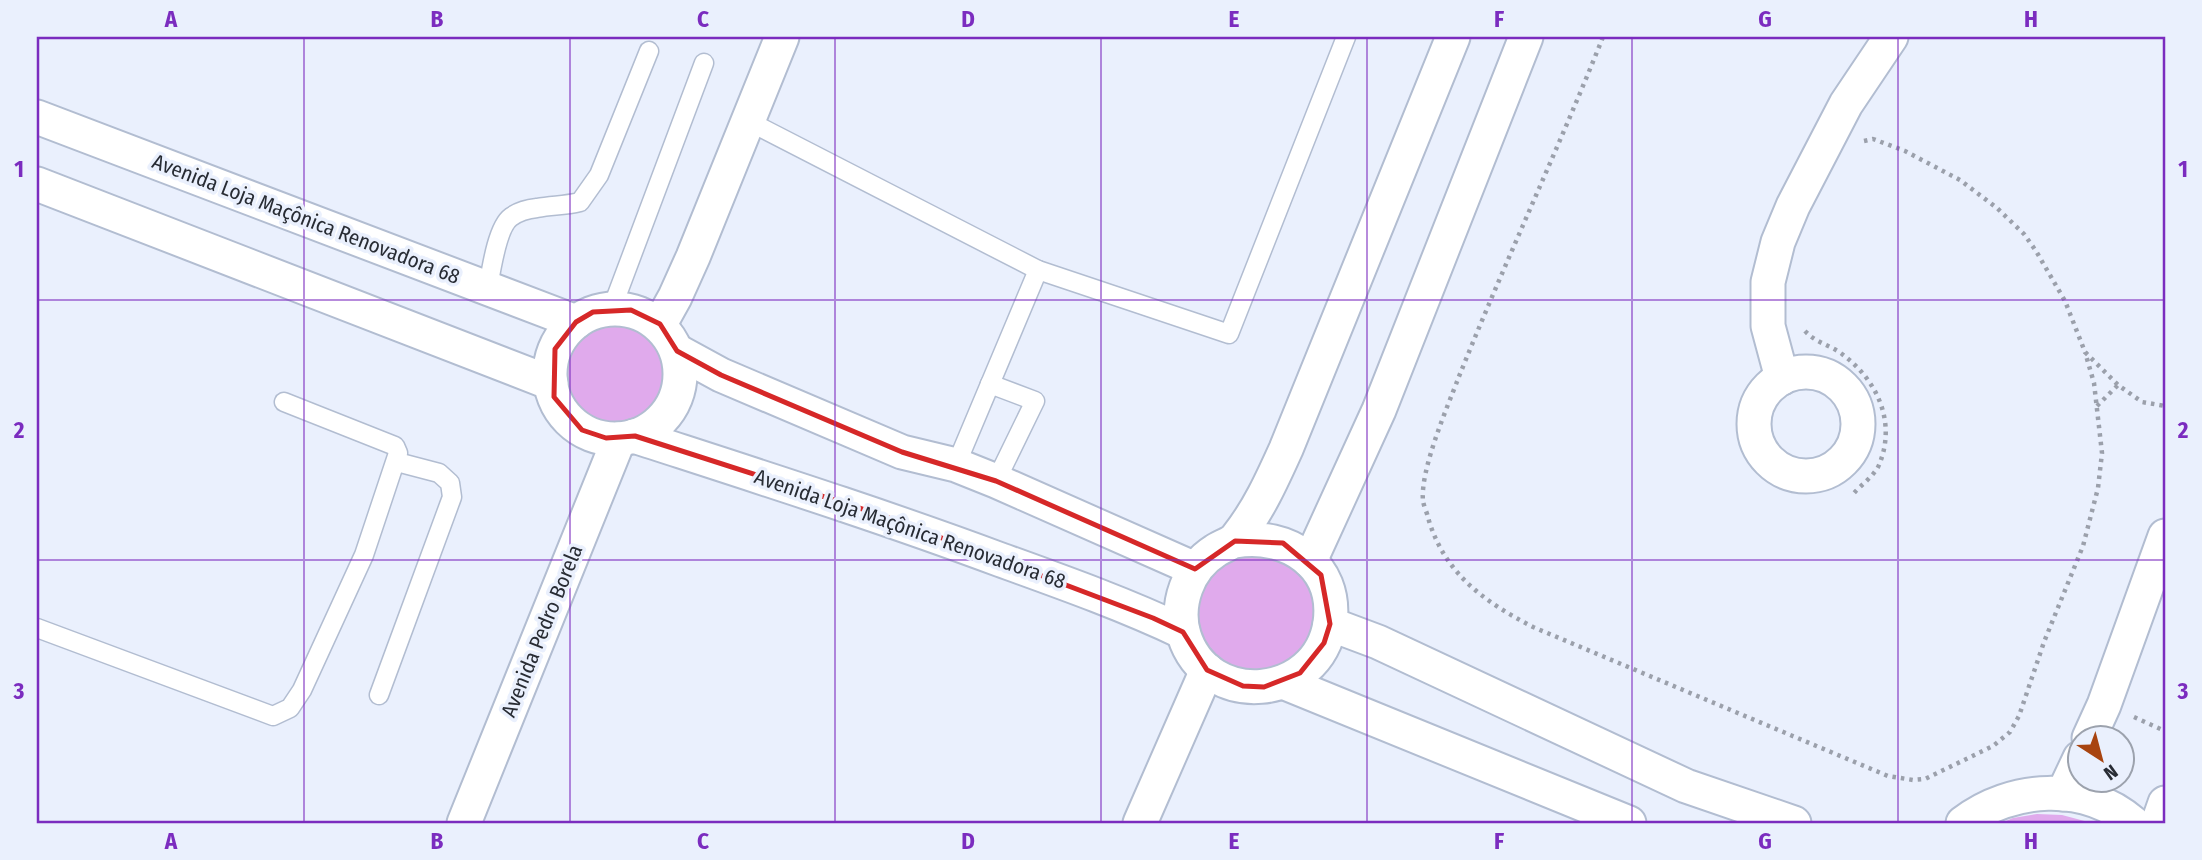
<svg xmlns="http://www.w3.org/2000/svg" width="2202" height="860" font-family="'Fira Sans Condensed',sans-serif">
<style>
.green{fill:#e0aaec}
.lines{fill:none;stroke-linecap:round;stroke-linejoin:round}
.service-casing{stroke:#b2bdd1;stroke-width:21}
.minor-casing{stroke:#b2bdd1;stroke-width:37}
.path{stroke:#9ba0ab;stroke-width:4.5;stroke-dasharray:3.5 5;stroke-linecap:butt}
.service{stroke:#fff;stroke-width:18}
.minor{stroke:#fff;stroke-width:33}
.marked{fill:none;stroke:#d62828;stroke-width:5;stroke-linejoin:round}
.grid{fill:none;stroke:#7b2cbf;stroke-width:2;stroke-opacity:0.55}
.labels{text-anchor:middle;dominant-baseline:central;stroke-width:7;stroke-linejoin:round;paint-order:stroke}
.street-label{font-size:21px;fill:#282c34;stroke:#eaf0fd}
.neatline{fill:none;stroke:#7b2cbf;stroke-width:2.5}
.grid-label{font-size:23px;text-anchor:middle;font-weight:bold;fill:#7b2cbf}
</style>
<rect width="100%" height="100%" fill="#eaf0fd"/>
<g class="green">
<circle cx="611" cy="378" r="53"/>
<path d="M1255,547L1304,570L1318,605L1309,641L1297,655L1281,666L1266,670L1251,671L1237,668L1223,662L1211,653L1202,641L1193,605L1206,571Z"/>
<path d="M2037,814L2062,815L2092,823H2001L2013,818Z"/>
</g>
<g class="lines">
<g class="service-casing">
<g id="service">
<path d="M748,121L1038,270L1229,334L1346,37"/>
<path d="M488,288C491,271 497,227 511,217C519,211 528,209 537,208C553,205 563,206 580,202L599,175L649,51"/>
<path d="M612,308L704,63"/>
<path d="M990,384L1035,401L996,481"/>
<path d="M956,465L1038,270"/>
<path d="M37,628L273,716L290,708L302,690L364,555L398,453L395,446L284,402"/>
<path d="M379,695L452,497L450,483L439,473L397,462"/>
</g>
</g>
<g class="minor-casing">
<g id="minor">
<path d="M37,117L576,322"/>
<path d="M37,184L551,383"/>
<circle cx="615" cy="374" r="65"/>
<path d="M660,324L675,297L693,257L782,37"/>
<path d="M677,351L721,375L902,452L956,465L996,481L1195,569"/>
<circle cx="1806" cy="424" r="52"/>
<path d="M1782,378L1768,326V282L1778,242L1793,206L1846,104L1891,37"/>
<path d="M634,436C757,476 880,515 1001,560C1062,582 1124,604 1183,632"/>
<path d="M1235,541C1287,532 1338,565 1330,623C1318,701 1207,710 1184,635C1175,604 1188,568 1215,551C1222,546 1232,544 1237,537C1258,511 1272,480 1286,449L1453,37"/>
<path d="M1310,561L1379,410L1526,37"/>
<path d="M1330,624L1378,642L1686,786L1794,823"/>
<path d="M1283,682L1629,823"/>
<path d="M2089,738L2104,705L2165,536"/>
<path d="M2063,794L2080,758"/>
<path d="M464,823L619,439"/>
<path d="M1140,823L1207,670"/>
<path d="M1963,823C2011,786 2085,781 2133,823"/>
<path d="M2158,823L2165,803"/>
</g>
</g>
<g class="path">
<path d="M1603,37C1557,152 1504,264 1458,379C1447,408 1420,470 1423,501C1424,507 1428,515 1429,521C1446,575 1485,602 1533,627L1888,776L1913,780L1925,779L1993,746L2010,732L2019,716L2044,642L2083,546L2098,488L2102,453L2094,383L2085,352"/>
<path d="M1864,141L1873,139L1905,151L1960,180L1997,208L2024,234L2036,251L2065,301L2085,352L2118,385L2142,402L2165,406"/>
<path d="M1805,331C1816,343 1830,345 1842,354C1877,380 1897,422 1879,465C1875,475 1861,485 1854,493"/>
<path d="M2097,406L2118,385"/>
<path d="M2134,717L2165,731"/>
</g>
<use href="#service" class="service"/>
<use href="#minor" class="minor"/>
</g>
<path class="marked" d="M631,310L660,324L677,351L721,375L902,452L996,481L1195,569L1235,541L1283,543L1321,575L1330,624L1324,643L1300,673L1264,687L1243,686L1207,670L1183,632L1153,618L881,515L635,436L606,438L582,430L554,397L555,349L576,322L593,312Z"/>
<path class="grid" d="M304,37V823M570,37V823M835,37V823M1101,37V823M1367,37V823M1632,37V823M1898,37V823M37,300H2165M37,560H2165"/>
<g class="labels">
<g class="street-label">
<text transform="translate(306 219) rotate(21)">Avenida Loja Maçônica Renovadora 68</text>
<text transform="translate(910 529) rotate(19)">Avenida Loja Maçônica Renovadora 68</text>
<text transform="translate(542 631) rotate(-68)">Avenida Pedro Borela</text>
</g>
</g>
<rect width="2202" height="860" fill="none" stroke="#eaf0fd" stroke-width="77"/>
<g transform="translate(2101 759) rotate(144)"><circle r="33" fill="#eaf0fd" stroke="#9ca2ad" stroke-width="2"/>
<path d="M0-5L12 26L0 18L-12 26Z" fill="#a84410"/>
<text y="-10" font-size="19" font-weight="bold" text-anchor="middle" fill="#282c34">N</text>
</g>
<rect x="38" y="38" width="2126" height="784" class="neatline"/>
<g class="grid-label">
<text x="171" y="27">A</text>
<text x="437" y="27">B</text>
<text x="703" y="27">C</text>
<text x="968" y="27">D</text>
<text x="1234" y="27">E</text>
<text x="1499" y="27">F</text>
<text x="1765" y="27">G</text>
<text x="2031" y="27">H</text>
<text x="19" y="177">1</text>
<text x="2183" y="177">1</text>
<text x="19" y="438">2</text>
<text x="2183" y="438">2</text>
<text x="19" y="699">3</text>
<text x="2183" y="699">3</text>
<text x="171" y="849">A</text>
<text x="437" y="849">B</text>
<text x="703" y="849">C</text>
<text x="968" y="849">D</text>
<text x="1234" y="849">E</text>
<text x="1499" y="849">F</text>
<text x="1765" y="849">G</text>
<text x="2031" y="849">H</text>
</g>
</svg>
